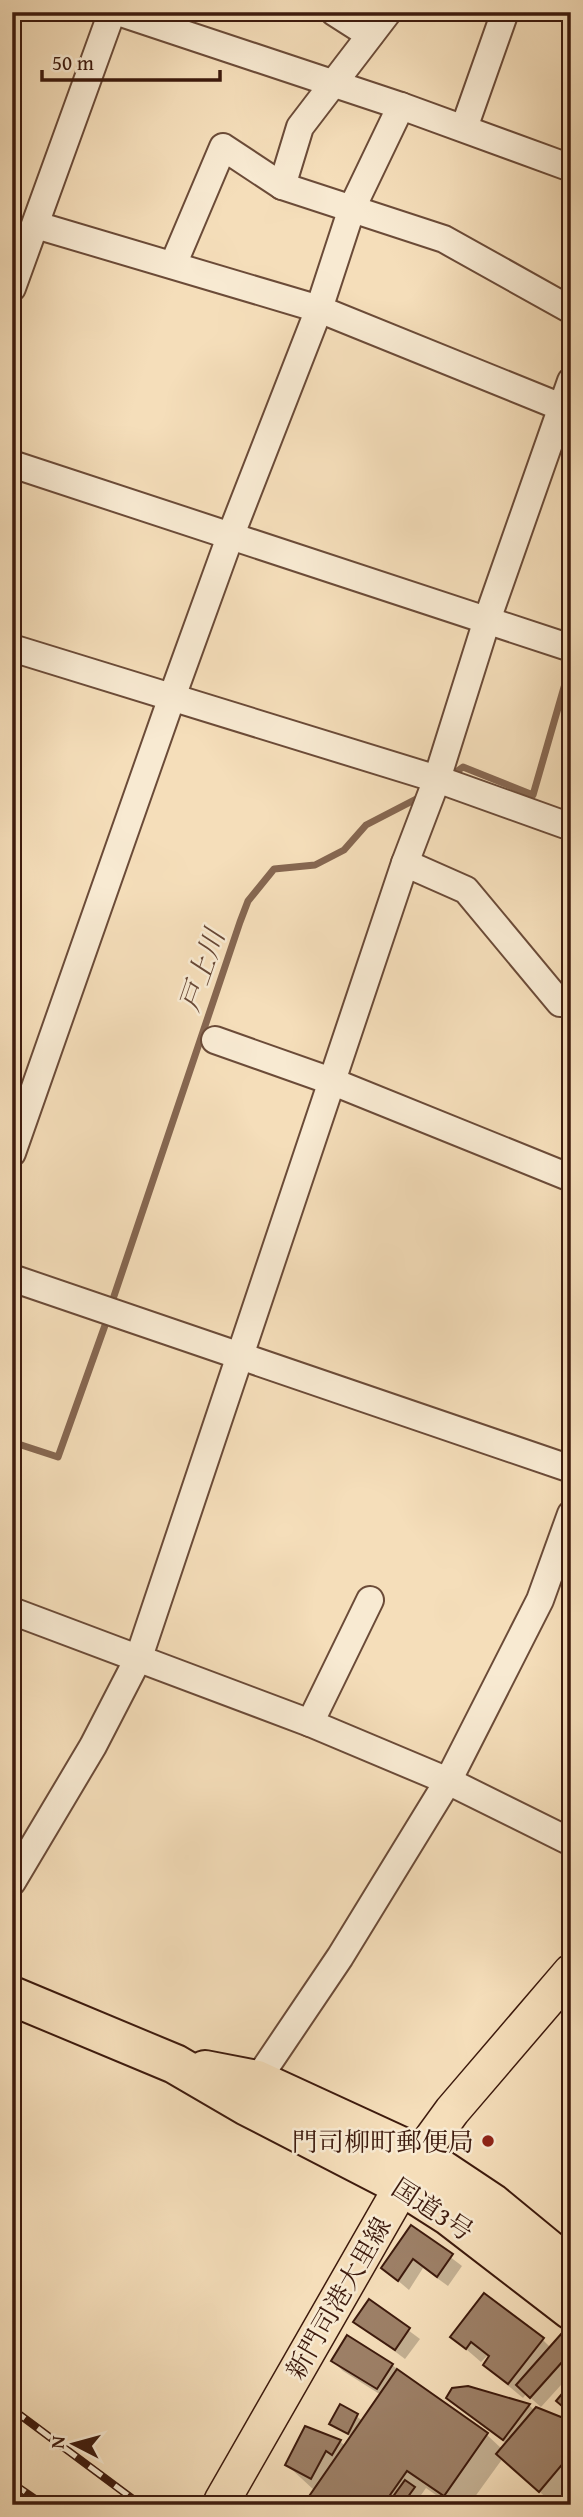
<svg xmlns="http://www.w3.org/2000/svg" width="583" height="2517" font-family="'Gentium Book Plus','Noto Serif JP',serif">
<style>
.shadow{fill:#0003}
.lines{fill:none;stroke-linecap:round;stroke-linejoin:round}
.stream{stroke:#866751;stroke-width:7}
.building{fill:#9d8067;stroke:#3d1a0d;stroke-width:2}
.minor-casing{stroke:#6b4b38;stroke-width:30}
.major-casing{stroke:#3d1a0d;stroke-width:38}
.highway-casing{stroke:#3d1a0d;stroke-width:42}
.minor{stroke:#f8ead2;stroke-width:26}
.major{stroke:#f5deba;stroke-width:35}
.highway{stroke:#f5deba;stroke-width:38}
.rail-casing{stroke:#3d1a0d;stroke-width:8}
.rail{stroke:#f8ead2;stroke-width:5;stroke-dasharray:16;stroke-linecap:butt}
.poi-dot{fill:#8f2418;stroke:#f8ead2;stroke-width:2.5}
.labels{text-anchor:middle;dominant-baseline:central;stroke-width:5;stroke-linejoin:round;paint-order:stroke}
.poi-label{font-size:26px;fill:#3d1a0d;stroke:#f8ead2;text-anchor:end}
.street-label{font-size:26px;fill:#3d1a0d;stroke:#f8ead2}
.water-label{font-size:28px;font-style:italic;fill:#674735;stroke:#f8ead2}
</style>
<rect width="100%" height="100%" fill="#f5deba"/>
<filter id="stains"><feTurbulence type="fractalNoise" baseFrequency=".00286" numOctaves="4"/><feColorMatrix values="0 0 0 0 .2 0 0 0 0 .09 0 0 0 0 .02 0 0 0 .5 -.17"/></filter>
<radialGradient id="worn" r=".72"><stop offset=".6" stop-color="#630" stop-opacity="0"/><stop offset="1" stop-color="#630" stop-opacity=".3"/></radialGradient>
<g class="shadow">
<path d="M411,2227L462,2266L448,2286L423,2268L409,2290L383,2268Z"/>
<path d="M369,2301L420,2339L405,2359L356,2322Z"/>
<path d="M452,2337L542,2339L551,2348L571,2343V2374L541,2407L526,2394L523,2398L500,2379L485,2364L490,2358L487,2356L481,2362Z"/>
<path d="M333,2361L392,2365L487,2435L502,2449L507,2444L448,2397L529,2405L535,2411L571,2422V2486L554,2505L503,2458L469,2505H450L426,2488L414,2505H306L315,2491L287,2465L340,2441L346,2447L352,2437L331,2424L341,2406L363,2421L381,2395L343,2371Z"/>
</g>
<g class="lines">
<g class="stream">
<path d="M449,777L463,767L533,795L571,663"/>
<path d="M111,1305L240,922L248,901L274,869L315,865L344,850L366,825L422,796"/>
<path d="M12,1442L58,1457L108,1317"/>
</g>
</g>
<g class="building">
<path d="M411,2225L453,2254L437,2277L413,2259L398,2281L381,2268Z"/>
<path d="M484,2293L544,2338L508,2384L483,2365L489,2356L471,2342L466,2349L450,2337Z"/>
<path d="M369,2299L410,2328L395,2350L353,2322Z"/>
<path d="M562,2333L571,2341V2352L530,2398L516,2385Z"/>
<path d="M347,2335L393,2364L377,2389L331,2361Z"/>
<path d="M397,2369L488,2433L444,2496L407,2471L383,2505H303Z"/>
<path d="M571,2383V2410L569,2412L556,2401Z"/>
<path d="M468,2386L530,2404L503,2440L446,2398L452,2388Z"/>
<path d="M340,2404L358,2414L348,2434L329,2424Z"/>
<path d="M536,2407L571,2421V2454L539,2492L496,2454Z"/>
<path d="M305,2426L341,2440L332,2455L326,2451L311,2479L285,2465Z"/>
<path d="M405,2480L415,2487L402,2505H387Z"/>
</g>
<g class="lines">
<g class="minor-casing">
<g id="minor">
<path d="M118,12L401,106L571,168"/>
<path d="M334,12L370,35"/>
<path d="M464,128L505,12"/>
<path d="M282,186L300,127L388,12"/>
<path d="M36,225L319,309L571,411"/>
<path d="M173,265L223,147L282,186L444,239L571,310"/>
<path d="M12,288L112,12"/>
<path d="M12,464L571,648"/>
<path d="M12,648L437,779L571,827"/>
<path d="M405,863L466,890L560,1003H571"/>
<path d="M215,1040L331,1081L571,1178"/>
<path d="M12,1153L172,697L230,537L319,309L352,208L401,106"/>
<path d="M12,1278L571,1469"/>
<path d="M12,1611L310,1723L448,1781L571,1842"/>
<path d="M310,1723L370,1600"/>
<path d="M12,1882L93,1746L139,1657L405,863L437,779L487,620L571,381"/>
<path d="M257,2080L340,1957L448,1781L540,1600L571,1514"/>
</g>
</g>
<g class="major-casing">
<path id="major" d="M222,2501L420,2155L452,2111L571,1972"/>
</g>
<g class="highway-casing">
<g id="highway">
<path d="M12,1996L175,2064L247,2106L402,2186L449,2216L571,2310"/>
<path d="M205,2070L257,2080L420,2155L492,2203L571,2268"/>
</g>
</g>
<use href="#minor" class="minor"/>
<use href="#major" class="major"/>
<use href="#highway" class="highway"/>
<g class="rail-casing">
<g id="rail">
<path d="M12,2409L141,2505"/>
<path d="M12,2483L44,2505"/>
<path d="M12,2503L15,2505"/>
</g>
</g>
<use href="#rail" class="rail"/>
</g>
<circle class="poi-dot" cx="488" cy="2141" r="7"/>
<g class="labels">
<g class="poi-label">
<text x="474" y="2141">門司柳町郵便局</text>
</g>
<g class="street-label">
<text transform="translate(433 2209) rotate(33)">国道3号</text>
<text transform="translate(338 2298) rotate(-60)">新門司港大里線</text>
</g>
<g class="water-label">
<text transform="translate(201 970) rotate(-71)">戸上川</text>
</g>
</g>
<rect width="583" height="2517" fill="none" stroke="#f5deba" stroke-width="42"/>
<rect x="14" y="14" width="555" height="2489" fill="none" stroke="#3d1a0d" stroke-width="3.5"/>
<rect x="21" y="21" width="541" height="2475" fill="none" stroke="#3d1a0d" stroke-width="2"/>
<g transform="translate(74 2444) rotate(276)" stroke="#f8ead2" stroke-width="5" paint-order="stroke">
<path d="M0-5L12 26L0 18L-12 26Z" fill="#3d1a0d"/>
<text y="-10" font-size="19" font-weight="bold" text-anchor="middle" fill="#3d1a0d">N</text>
</g>
<path d="M42 70v10h178v-10" fill="none" stroke="#3d1a0d" stroke-width="3.5"/>
<text x="52" y="70" font-size="21" fill="#3d1a0d" stroke="#f8ead2" stroke-width="5" paint-order="stroke">50 m</text>
<rect width="100%" height="100%" filter="url(#stains)"/>
<rect width="100%" height="100%" fill="url(#worn)"/>
</svg>
